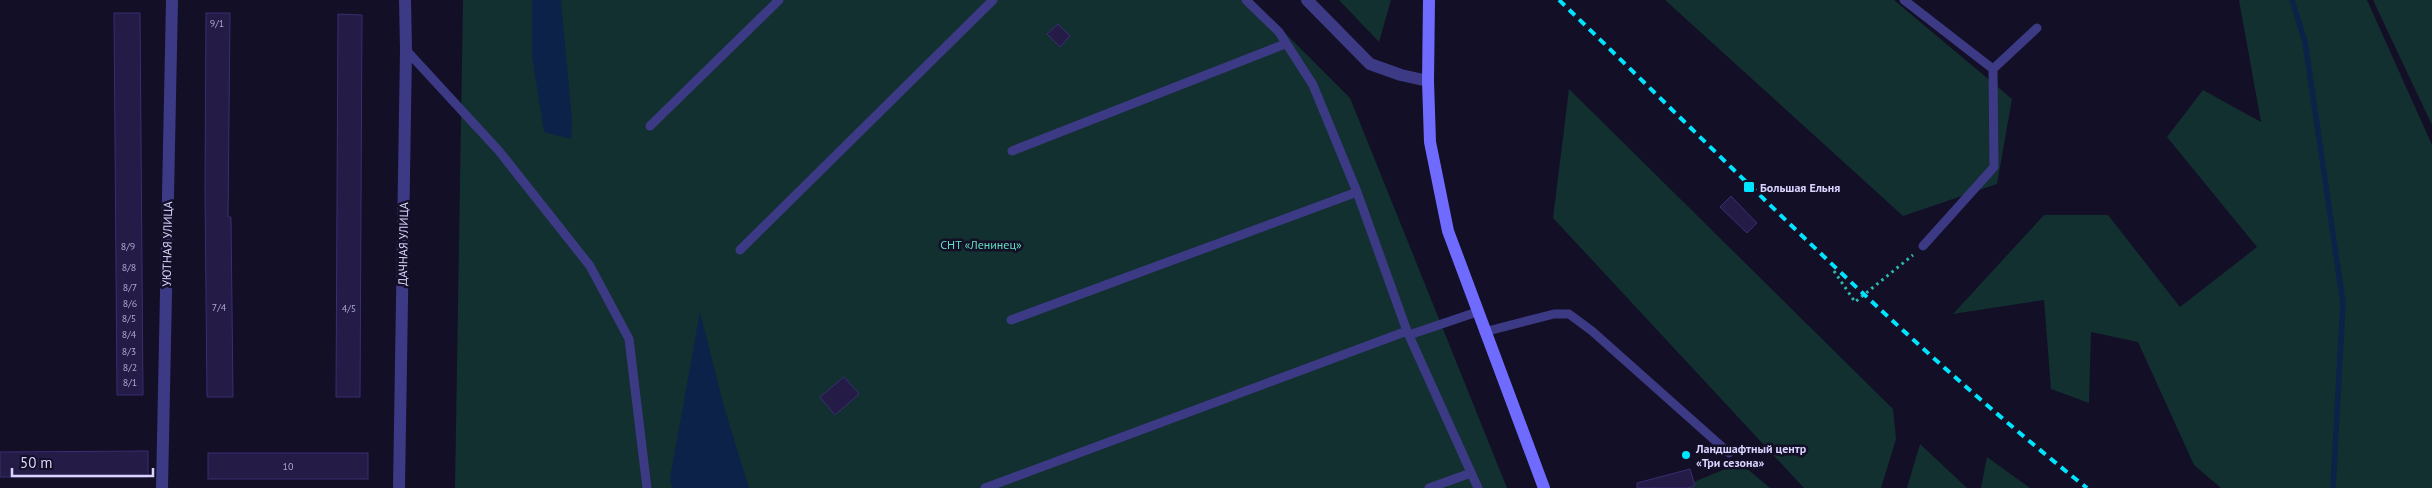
<svg xmlns="http://www.w3.org/2000/svg" width="2432" height="488" font-family="'PT Sans',sans-serif">
<style>
.green{fill:#12302f}
.water{fill:#0c2248}
.lines{fill:none;stroke-linecap:round;stroke-linejoin:round}
.stream{stroke:#0c2248;stroke-width:5.5}
.building{fill:#241b47;stroke:#3b2d73}
.path{stroke:#2fb8b0;stroke-width:3;stroke-dasharray:2.5 4;stroke-linecap:butt}
.service{stroke:#3d3a85;stroke-width:9}
.minor{stroke:#3d3a85;stroke-width:12}
.secondary{stroke:#6f6bff;stroke-width:12}
.rail{stroke:#00e5ff;stroke-width:4;stroke-dasharray:8 6;stroke-linecap:butt}
.poi-dot{fill:#00e5ff;stroke:#130f26;stroke-width:2}
.labels{text-anchor:middle;dominant-baseline:central;stroke-width:5;stroke-linejoin:round;paint-order:stroke}
.number-label{font-size:10px;fill:#aca6d1}
.poi-label{font-size:12px;font-weight:bold;fill:#d9d4ff;stroke:#130f26;text-anchor:start}
.street-label{font-size:12px;fill:#d9d4ff;stroke:#130f26}
.park-label{font-size:12px;fill:#5fe0c0;stroke:#130f26}
</style>
<rect width="100%" height="100%" fill="#130f26"/>
<g class="green">
<path d="M463,0H1252L1350,98L1507,488H455Z"/>
<path d="M1339,0H1391L1379,42Z"/>
<path d="M1665,0H1894L2012,99L1997,184L1903,216Z"/>
<path d="M2239,0H2367L2432,145V488H2221L2194,465L2138,342L2091,332L2089,403L2051,389L2044,300L1953,314L2044,215H2108L2180,307L2257,247L2167,137L2203,90L2261,122Z"/>
<path d="M2373,0H2432V125Z"/>
<path d="M1569,89L1893,409L1896,439L1881,488H1804L1553,218Z"/>
<path d="M1920,444L1967,488H1907Z"/>
<path d="M1987,457L2030,488H1981Z"/>
<path d="M1740,463L1770,488H1679Z"/>
</g>
<g class="water">
<path d="M532,0H561L572,120L571,139L544,132L532,56Z"/>
<path d="M700,312L723,403L749,488H672L670,478Z"/>
</g>
<g class="lines">
<path class="stream" d="M2292,0L2305,42L2343,303L2333,488"/>
</g>
<g class="building">
<path d="M114,13H140L143,395H117Z"/>
<path d="M206,13H230L228,217H231L233,397H207L205,191Z"/>
<path d="M338,14L362,15L360,397H336Z"/>
<path d="M1058,24L1070,36L1060,47L1047,34Z"/>
<path d="M1731,196L1757,223L1747,233L1720,207Z"/>
<path d="M844,377L859,394L835,415L820,397Z"/>
<path d="M148,451V477H0V452Z"/>
<rect x="208" y="453" width="160" height="26"/>
<path d="M1690,469L1695,486L1687,488H1637V483Z"/>
</g>
<g class="lines">
<path class="path" d="M1834,271L1855,302L1913,255"/>
<g class="service">
<path d="M1246,0L1279,32L1313,85L1357,192L1407,331L1478,488"/>
<path d="M1904,0L1993,69L1994,167L1923,246"/>
<path d="M406,50L499,151L590,266L629,339L647,488"/>
<path d="M1993,69L2037,28"/>
<path d="M650,126L779,0"/>
<path d="M1012,151L1285,44"/>
<path d="M740,250L993,0"/>
<path d="M1011,320L1357,192"/>
<path d="M1484,332L1554,314H1569L1592,331L1729,453"/>
<path d="M1409,335L1477,312"/>
<path d="M985,488L1407,331"/>
<path d="M1429,488L1471,473"/>
</g>
<g class="minor">
<path d="M1307,0L1370,64L1401,75L1428,81"/>
<path d="M162,488L172,0"/>
<path d="M399,488L406,50L405,0"/>
</g>
<path class="secondary" d="M1429,0L1428,81L1430,142L1448,231L1544,488"/>
<path class="rail" d="M1559,0C1732,166 1899,339 2087,488"/>
</g>
<g class="poi-dot">
<rect x="1743" y="181" width="12" height="12" rx="2.5"/>
<circle cx="1686" cy="455" r="5"/>
</g>
<g class="labels">
<g class="number-label">
<text x="217" y="23">9/1</text>
<text x="128" y="246">8/9</text>
<text x="129" y="267">8/8</text>
<text x="130" y="287">8/7</text>
<text x="130" y="303">8/6</text>
<text x="219" y="307">7/4</text>
<text x="349" y="308">4/5</text>
<text x="129" y="318">8/5</text>
<text x="129" y="334">8/4</text>
<text x="129" y="351">8/3</text>
<text x="130" y="367">8/2</text>
<text x="130" y="382">8/1</text>
<text x="288" y="466">10</text>
</g>
<g class="poi-label">
<text x="1760" y="187">Большая Ельня</text>
<text x="1696" y="448">Ландшафтный центр<tspan x="1696" dy="14">«Три сезона»</tspan></text>
</g>
<g class="street-label">
<text transform="translate(167 244) rotate(-89)">УЮТНАЯ УЛИЦА</text>
<text transform="translate(403 244) rotate(-89)">ДАЧНАЯ УЛИЦА</text>
</g>
<g class="park-label">
<text x="981" y="244">СНТ «Ленинец»</text>
</g>
</g>
<path d="M12 468v8h141v-8" fill="none" stroke="#d9d4ff" stroke-width="2.5"/>
<text x="20" y="468" font-size="15" fill="#d9d4ff" stroke="#130f26" stroke-width="4" paint-order="stroke">50 m</text>
</svg>
